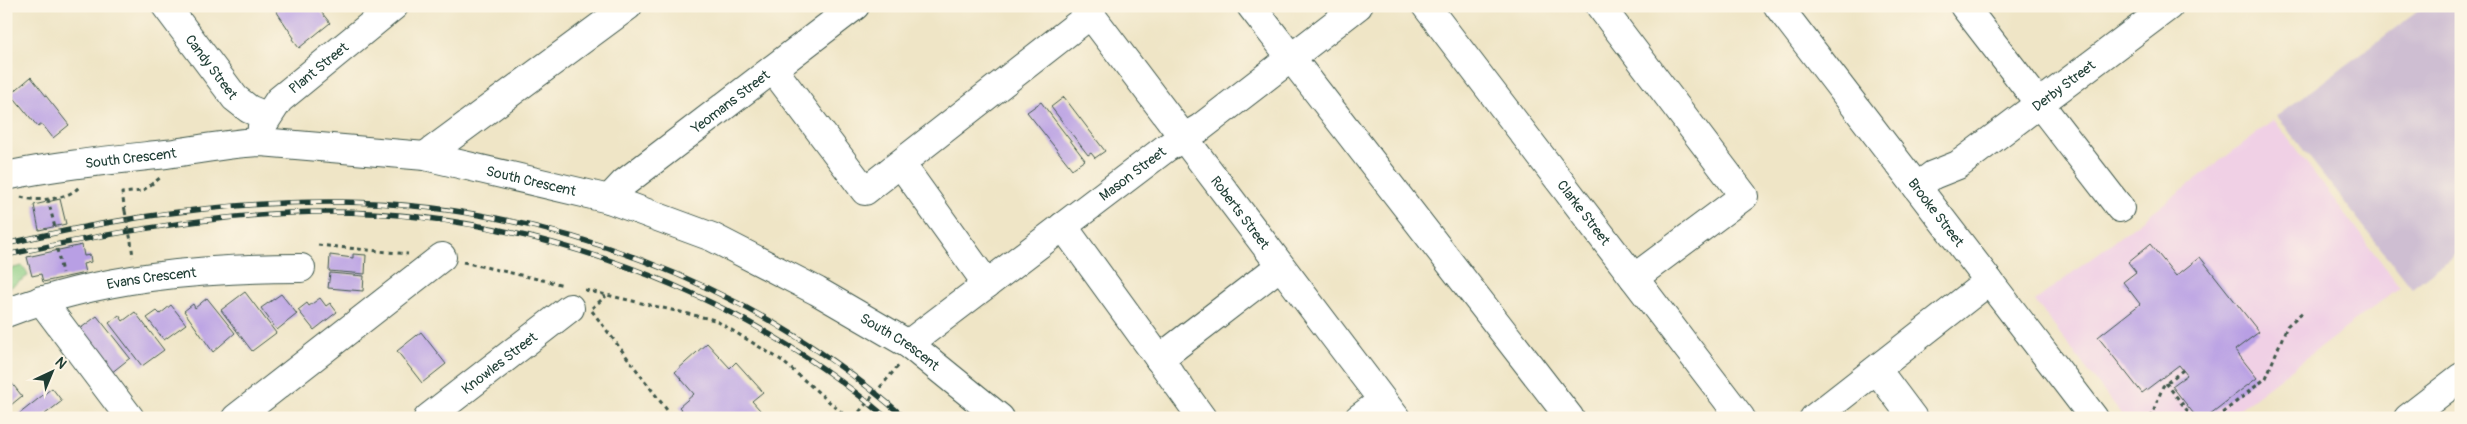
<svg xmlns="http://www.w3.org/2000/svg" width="2467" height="424" font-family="Pangolin,sans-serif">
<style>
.built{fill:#f0d0e5}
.industrial{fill:#cebed2}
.green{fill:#8dcd84;stroke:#56855c}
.building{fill:#b89fe4}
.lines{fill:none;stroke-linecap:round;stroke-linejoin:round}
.minor-casing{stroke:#3e564a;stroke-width:30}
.path{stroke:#3e564a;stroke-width:3;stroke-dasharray:4 4;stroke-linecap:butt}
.minor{stroke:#fff;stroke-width:28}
.rail-casing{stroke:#1f3d34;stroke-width:5.5}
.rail{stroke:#fcf5e5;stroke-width:4;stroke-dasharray:11;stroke-linecap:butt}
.path-bridge{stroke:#3e564a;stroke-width:3;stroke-dasharray:4 4;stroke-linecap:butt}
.labels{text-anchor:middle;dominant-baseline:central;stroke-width:4.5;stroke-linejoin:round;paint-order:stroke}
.street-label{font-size:14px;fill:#1f3d34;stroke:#fcf5e5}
</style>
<rect width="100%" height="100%" fill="#fcf5e5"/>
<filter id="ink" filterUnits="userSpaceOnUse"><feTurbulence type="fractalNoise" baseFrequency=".02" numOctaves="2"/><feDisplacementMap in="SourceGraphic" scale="10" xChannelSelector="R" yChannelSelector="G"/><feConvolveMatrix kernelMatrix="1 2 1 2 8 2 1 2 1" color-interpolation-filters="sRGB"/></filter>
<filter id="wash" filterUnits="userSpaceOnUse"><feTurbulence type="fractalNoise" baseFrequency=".0096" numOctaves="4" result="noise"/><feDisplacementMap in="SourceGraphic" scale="20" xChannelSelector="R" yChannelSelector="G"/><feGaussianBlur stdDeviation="1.12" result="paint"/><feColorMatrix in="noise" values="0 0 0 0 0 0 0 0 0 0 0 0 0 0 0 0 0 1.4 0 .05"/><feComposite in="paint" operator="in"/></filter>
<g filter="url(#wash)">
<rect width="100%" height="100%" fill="#efe5c6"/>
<path class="built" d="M2274,120L2400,287L2227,418H2124L2035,301Z"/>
<path class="industrial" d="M2425,6H2461V250L2412,288L2277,116Z"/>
<path class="green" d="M22,266L26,270L28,276L6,290V270Z"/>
<g id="blocks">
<g class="building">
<path d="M273,6H320L318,8L330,23L299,48L292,39L294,38Z"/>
<path d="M31,77L69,125L53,138L42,124L38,127L11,94Z"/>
<path d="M1064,97L1105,151L1095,158L1091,153L1088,155L1051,107Z"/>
<path d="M1041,102L1085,160L1072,169L1027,112Z"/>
<path d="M60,199L66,224L39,230L34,205Z"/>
<path d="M2150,244L2176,276L2200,257L2259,332L2235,350L2257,378L2205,418H2197L2172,386L2187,375L2179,365L2142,393L2098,337L2140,304L2123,282L2136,272L2128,262Z"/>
<path d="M82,245L84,256L90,255L91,262L83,264L85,273L43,282L41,274L32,276L27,257Z"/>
<path d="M353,254L366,255L365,274L329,271L330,255L353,258Z"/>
<path d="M330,273L364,276L363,291L328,288Z"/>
<path d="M245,292L276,333L252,351L221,310Z"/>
<path d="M281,294L297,314L277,330L261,308Z"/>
<path d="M207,298L235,333L213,352L184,311L193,304L195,308Z"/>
<path d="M320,298L326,306L330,303L337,312L314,330L298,310L307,303L309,306Z"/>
<path d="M171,305L186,324L164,340L147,318L157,311L160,314Z"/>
<path d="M135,312L164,350L142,366L109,323L119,315L123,321Z"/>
<path d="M97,316L130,358L106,377L73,334Z"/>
<path d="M421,332L446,364L422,383L397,351Z"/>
<path d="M707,343L730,368L736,362L763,392L752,401L767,418H689L679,407L694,394L675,372Z"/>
<path d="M6,376L22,396L6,409Z"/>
<path d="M52,388L62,401L40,418H14Z"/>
</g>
</g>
</g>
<g filter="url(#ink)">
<use href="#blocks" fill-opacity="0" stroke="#3e564a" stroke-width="1"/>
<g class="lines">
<g class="minor-casing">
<g id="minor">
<path id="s1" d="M166,6L235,98L249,109L266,116"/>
<path id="s2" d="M1084,6L1396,418"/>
<path d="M1251,6L1570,418"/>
<path id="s3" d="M1426,6L1741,418"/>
<path d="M1600,6L1744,196L1634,278"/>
<path id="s4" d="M1778,6L2094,418"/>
<path d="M1964,6L2120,208"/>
<path d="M773,69L865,191L1090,15"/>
<path id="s5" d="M261,142L262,126L279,100L394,6"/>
<path d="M425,156L628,6"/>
<path d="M901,164L987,284"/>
<path id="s6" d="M6,176C59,165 112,160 166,154C198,150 229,143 261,142L425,156L609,199L712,237L817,291L910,345L1000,418"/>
<path id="s7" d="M1917,187L1933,175L1958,165L2169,6"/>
<path id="s8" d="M609,199L624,183L855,6"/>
<path d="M1063,226L1202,418"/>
<path d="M41,300L130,418"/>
<path id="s9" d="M6,313C100,277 201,268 301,268"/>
<path id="s10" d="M910,345L916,338L1166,148L1200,128L1358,6"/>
<path d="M1159,359L1280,266"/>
<path d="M1877,370L1913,418"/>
<path d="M236,418L442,257"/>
<path id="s11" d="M428,418L570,308"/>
<path d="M1359,418L1382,401"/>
<path d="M1814,418L1989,281"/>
<path d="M2408,418L2461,377"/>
</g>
</g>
<g class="path">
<path d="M21,197C37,202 67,200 79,187"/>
<path d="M48,199L55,228"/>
<path d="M125,211L122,193L142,191L160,178"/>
<path d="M131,241L133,257"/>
<path d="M318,245L408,254"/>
<path d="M57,249L62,273"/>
<path d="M463,262L564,285"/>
<path d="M585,290L715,320L781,360L848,418"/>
<path d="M592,308L606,296"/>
<path d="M592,311L673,418"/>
<path d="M2166,383L2193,418"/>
<path d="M854,418L899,365"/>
<path d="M2151,418L2163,386L2183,370"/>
<path d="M2216,418L2266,378L2287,326L2304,311"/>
</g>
<use href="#minor" class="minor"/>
<g class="rail-casing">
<g id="rail">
<path d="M6,244C115,218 227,201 339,202C544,204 751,282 905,418"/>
<path d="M6,255C100,235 193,218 289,213C503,203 724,279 887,418"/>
</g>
</g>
<use href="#rail" class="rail"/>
<path class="path-bridge" d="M125,211L131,241"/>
</g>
</g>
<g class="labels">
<g class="street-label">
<text stroke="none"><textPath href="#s1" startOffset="76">Candy Street</textPath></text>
<text stroke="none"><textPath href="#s5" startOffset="98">Plant Street</textPath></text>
<text stroke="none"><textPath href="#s7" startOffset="179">Derby Street</textPath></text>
<text stroke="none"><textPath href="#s8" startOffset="156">Yeomans Street</textPath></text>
<text stroke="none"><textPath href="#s6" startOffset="126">South Crescent</textPath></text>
<text stroke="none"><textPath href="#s10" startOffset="281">Mason Street</textPath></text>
<text stroke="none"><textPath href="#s6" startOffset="531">South Crescent</textPath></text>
<text stroke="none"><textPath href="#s2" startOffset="259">Roberts Street</textPath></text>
<text stroke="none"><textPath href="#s3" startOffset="260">Clarke Street</textPath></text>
<text stroke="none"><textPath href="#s4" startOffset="260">Brooke Street</textPath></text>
<text stroke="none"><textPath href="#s9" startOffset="150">Evans Crescent</textPath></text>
<text stroke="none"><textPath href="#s6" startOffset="936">South Crescent</textPath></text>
<text stroke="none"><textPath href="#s11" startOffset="90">Knowles Street</textPath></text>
</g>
</g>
<rect width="2467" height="424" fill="none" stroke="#fcf5e5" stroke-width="25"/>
<g transform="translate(52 372) rotate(44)" stroke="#fcf5e5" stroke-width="4" paint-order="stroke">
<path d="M0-4L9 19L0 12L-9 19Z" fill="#1f3d34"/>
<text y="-8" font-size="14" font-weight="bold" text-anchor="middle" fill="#1f3d34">N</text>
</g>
</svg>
